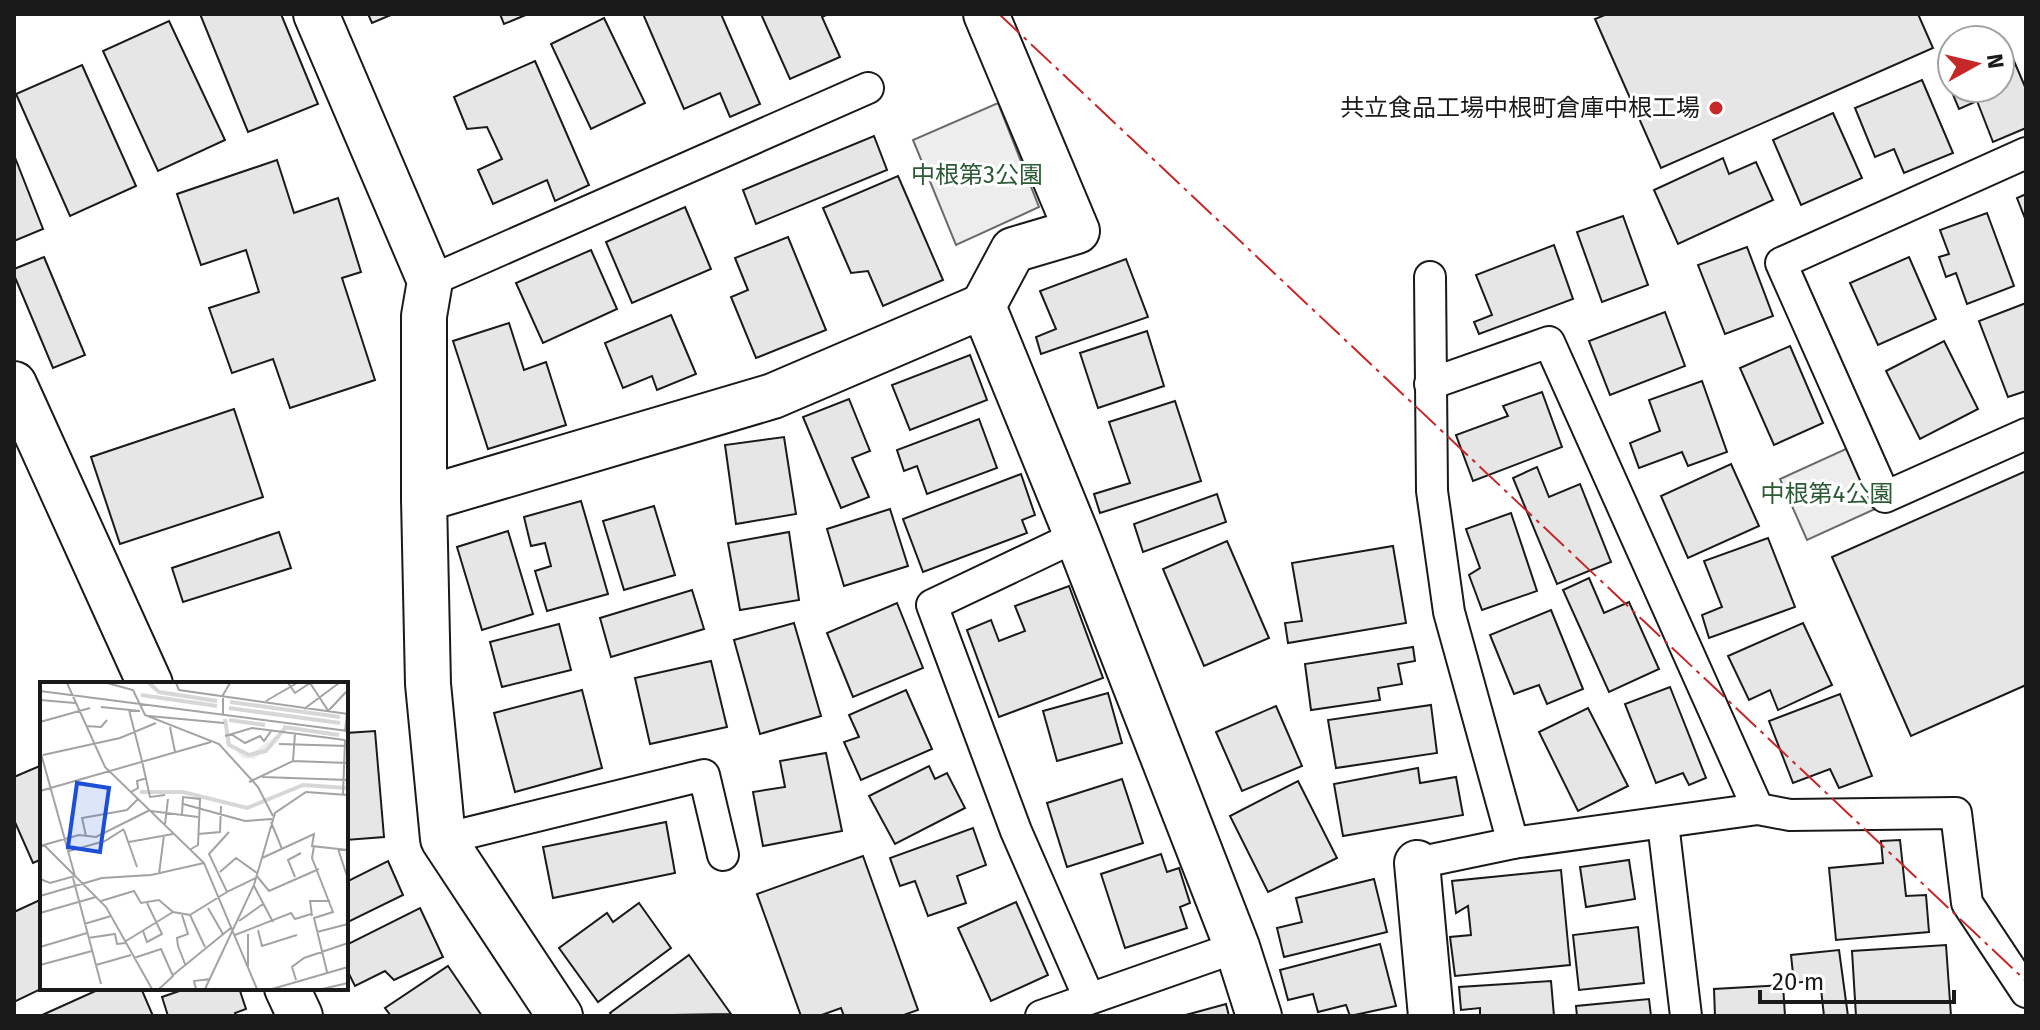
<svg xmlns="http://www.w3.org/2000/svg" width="2040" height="1030" font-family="'Fira Sans','Noto Sans JP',sans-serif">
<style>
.built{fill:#ededed;stroke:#6a6a6a;stroke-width:2}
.building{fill:#e6e6e6;stroke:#1a1a1a;stroke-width:2}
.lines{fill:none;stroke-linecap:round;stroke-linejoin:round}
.lane-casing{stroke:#1a1a1a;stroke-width:34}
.street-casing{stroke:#1a1a1a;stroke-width:48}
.lane{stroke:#fff;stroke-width:30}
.street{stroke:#fff;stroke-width:44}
.power{stroke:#c62828;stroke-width:2;stroke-dasharray:28 6 4 6;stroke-linecap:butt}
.poi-dot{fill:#c62828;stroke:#fff;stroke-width:3}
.labels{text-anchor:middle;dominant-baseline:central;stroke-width:6;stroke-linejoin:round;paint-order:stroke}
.poi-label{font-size:24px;fill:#1a1a1a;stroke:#fff;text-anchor:end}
.park-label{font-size:24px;fill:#2b5a34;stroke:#fff}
.inset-river{fill:none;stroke:#d7d7d7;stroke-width:4}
.inset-road{fill:none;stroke:#a3a3a3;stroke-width:2}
.view{fill:#1d4ed8;fill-opacity:0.15;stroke:#1d4ed8;stroke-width:4}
.inset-edge{fill:none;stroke:#1a1a1a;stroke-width:4}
</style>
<rect width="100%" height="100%" fill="#fff"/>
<g class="built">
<path d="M998,103L1039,207L956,245L913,140Z"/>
<path d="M1848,448L1875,509L1807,540L1780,479Z"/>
</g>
<g class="building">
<path d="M200,14H281L318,104L248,132Z"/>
<path d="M368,14H393L372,23Z"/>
<path d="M500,14H528L504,24Z"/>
<path d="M643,14H721L760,104L730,117L720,93L684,109Z"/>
<path d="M761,14H828L822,17L840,57L790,79Z"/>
<path d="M1607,14H1918L1933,48L1661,168L1595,19Z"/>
<path d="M604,18L645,103L591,129L551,44Z"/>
<path d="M169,21L225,140L158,171L103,51Z"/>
<path d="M2005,40L2026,89V128L1993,142L1977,101L1959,109L1941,66L1952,62V88H2000V42Z"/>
<path d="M535,61L589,185L555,201L547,180L493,204L478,170L502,159L487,127L467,129L454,97Z"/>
<path d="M82,65L136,186L70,216L16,94Z"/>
<path d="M1922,80L1953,153L1904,173L1894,149L1875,157L1855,108Z"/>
<path d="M1833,113L1862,178L1801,205L1773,140Z"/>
<path d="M874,136L887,170L756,224L743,190Z"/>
<path d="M14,155L43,229L14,241Z"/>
<path d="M1723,158L1729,174L1756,162L1773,200L1678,244L1654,190Z"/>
<path d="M277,160L294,213L338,198L361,272L342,278L375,380L290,408L273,359L232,373L209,308L259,292L246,250L201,265L177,194Z"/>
<path d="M898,176L943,280L883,306L868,271L851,273L823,208Z"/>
<path d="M2026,194V221L2017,198Z"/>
<path d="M685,207L711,269L632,303L606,242Z"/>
<path d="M1987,213L2014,286L1967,304L1956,273L1946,277L1939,257L1949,254L1940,230Z"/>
<path d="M1623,216L1648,285L1602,302L1577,232Z"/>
<path d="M788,237L826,330L756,358L731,297L748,290L735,258Z"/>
<path d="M1554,245L1573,299L1479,334L1474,322L1492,315L1476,275Z"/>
<path d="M1747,247L1773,316L1725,334L1698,265Z"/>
<path d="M591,250L617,309L543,343L516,283Z"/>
<path d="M44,257L85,355L53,368L14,275V269Z"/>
<path d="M1909,257L1936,319L1878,345L1850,283Z"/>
<path d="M1126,259L1148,317L1041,354L1036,337L1056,329L1040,291Z"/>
<path d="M2026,303V391L2008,397L1979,321Z"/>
<path d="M1665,312L1685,366L1610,395L1589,341Z"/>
<path d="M671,315L696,374L657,390L652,376L623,388L605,343Z"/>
<path d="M509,323L524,370L546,362L566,425L488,449L453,341Z"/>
<path d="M1147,331L1164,386L1098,408L1080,353Z"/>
<path d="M1944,341L1978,409L1920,439L1886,371Z"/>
<path d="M1790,346L1823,423L1774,445L1740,368Z"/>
<path d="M970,355L987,400L910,430L892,385Z"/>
<path d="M1702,381L1727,452L1688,466L1682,452L1639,468L1630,443L1660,431L1649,400Z"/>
<path d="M1542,392L1562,447L1473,481L1456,435L1508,416L1503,406Z"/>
<path d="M849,399L870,451L852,458L869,497L841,508L803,417Z"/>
<path d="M1175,401L1201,481L1100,513L1094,494L1130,483L1109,422Z"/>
<path d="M234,409L263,497L120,544L91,457Z"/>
<path d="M979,419L997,468L927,494L917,466L904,471L897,450Z"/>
<path d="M784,437L796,514L736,524L725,445Z"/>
<path d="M1731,464L1759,526L1688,558L1661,496Z"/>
<path d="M1537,467L1549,497L1580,484L1611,562L1557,584L1513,478Z"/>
<path d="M2026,471V685L1911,736L1832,557Z"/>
<path d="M1021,474L1035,515L1022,520L1027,533L923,572L903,519Z"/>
<path d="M1217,494L1226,522L1143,552L1134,524Z"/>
<path d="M581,501L608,594L547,611L535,571L551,566L545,543L531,546L524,517Z"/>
<path d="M654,506L675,575L624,590L603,521Z"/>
<path d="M890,509L908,566L844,586L827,529Z"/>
<path d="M1511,513L1537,591L1482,610L1469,575L1480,568L1466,529Z"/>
<path d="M508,531L533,614L482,630L457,547Z"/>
<path d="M279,532L291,568L183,602L172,568Z"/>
<path d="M789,532L799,600L740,610L728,543Z"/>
<path d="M1768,538L1795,607L1709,638L1702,615L1722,607L1704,561Z"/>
<path d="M1227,541L1269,638L1204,666L1163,569Z"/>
<path d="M1393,546L1406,623L1288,643L1285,623L1302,621L1292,563Z"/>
<path d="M1589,578L1604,613L1629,602L1659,669L1609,692L1563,590Z"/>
<path d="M1069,586L1103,678L999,717L967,630L991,620L999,641L1025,631L1015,606Z"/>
<path d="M692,590L704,629L611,657L600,618Z"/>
<path d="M897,603L923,668L853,697L827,633Z"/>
<path d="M1551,610L1583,689L1547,704L1539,685L1514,694L1490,635Z"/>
<path d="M794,623L821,716L760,734L734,640Z"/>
<path d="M1803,623L1832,685L1778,710L1770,690L1749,700L1728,656Z"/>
<path d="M559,624L571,670L502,687L490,642Z"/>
<path d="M1413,647L1415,661L1398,664L1402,684L1378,688L1380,700L1311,710L1305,664Z"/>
<path d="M711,661L727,727L650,744L635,678Z"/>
<path d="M1670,687L1706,778L1689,785L1683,773L1656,783L1625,704Z"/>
<path d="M582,690L602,768L515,792L494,713Z"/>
<path d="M906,690L932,749L861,780L844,742L859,737L849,715Z"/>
<path d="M1108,693L1122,743L1057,761L1043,711Z"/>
<path d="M1840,694L1872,776L1839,788L1830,769L1793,783L1769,721Z"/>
<path d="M1431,705L1437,753L1336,768L1328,720Z"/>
<path d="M1276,706L1302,766L1242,791L1216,732Z"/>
<path d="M1588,708L1628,786L1578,811L1539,732Z"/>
<path d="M375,731L384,837L346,840V733Z"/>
<path d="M826,753L842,831L763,846L753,792L785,787L780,761Z"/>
<path d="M42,765V859L33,863L14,820V777Z"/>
<path d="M929,766L935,779L947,773L965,808L895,844L869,796Z"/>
<path d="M1418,768L1420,783L1456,777L1463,815L1343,836L1334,784Z"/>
<path d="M1122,779L1143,843L1067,867L1047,803Z"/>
<path d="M1298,781L1337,858L1268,892L1230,816Z"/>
<path d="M666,822L675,873L553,898L543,847Z"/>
<path d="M973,828L986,865L957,876L966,903L928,916L915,881L900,886L890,858Z"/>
<path d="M1900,840L1906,896L1926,895L1929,932L1836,940L1829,868L1883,863L1881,841Z"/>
<path d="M1161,854L1167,872L1179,868L1190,903L1180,907L1187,928L1125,948L1101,874Z"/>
<path d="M863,856L918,1010L901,1016H844L841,1008L819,1016H801L757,894Z"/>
<path d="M1629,860L1635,899L1586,907L1580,867Z"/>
<path d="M388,861L403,895L346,923V882Z"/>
<path d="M1561,870L1570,965L1455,976L1450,937L1471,935L1468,906L1456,913L1452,881Z"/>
<path d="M1374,879L1387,932L1284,957L1277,928L1302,922L1296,898Z"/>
<path d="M42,899L43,988L14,1002V912Z"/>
<path d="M1016,902L1048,975L991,1001L958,928Z"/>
<path d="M639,903L671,948L598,1002L559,948L607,913L613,922Z"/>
<path d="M420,908L443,957L394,980L385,971L355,986L346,968V945Z"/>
<path d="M1638,927L1644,983L1579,990L1573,935Z"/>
<path d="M1380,944L1396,1006L1350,1016L1346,1005L1318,1012L1313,994L1288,1000L1280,970Z"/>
<path d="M1946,945L1951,1016H1856L1852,951Z"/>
<path d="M1839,950L1848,1016H1824L1820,980L1794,983L1791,955Z"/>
<path d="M689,955L731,1014L612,1016L610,1013Z"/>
<path d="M448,966L482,1016H391L385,1008Z"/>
<path d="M1551,981L1554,1016H1480V1008L1461,1010L1459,987Z"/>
<path d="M1783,985L1785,1016H1715L1714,989Z"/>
<path d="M102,988H141L153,1016H40Z"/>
<path d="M188,988H239L246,1009L235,1013L236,1016H168L162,997Z"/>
<path d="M1649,999L1651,1016H1577L1576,1006Z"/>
<path d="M1226,1004L1229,1016H1182Z"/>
</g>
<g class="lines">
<g class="lane-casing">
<g id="lane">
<path d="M2026,153L1781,263L1885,497L2026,434"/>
<path d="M1430,277L1432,491L1449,612L1513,843"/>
<path d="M430,281L868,88"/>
<path d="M1430,384L1549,342L1758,809"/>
<path d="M1077,536L932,605L1016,831L1089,998"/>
<path d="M1663,823L1686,1016"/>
<path d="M443,839L704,775L723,855"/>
<path d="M1417,863L1513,843L1758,809L1790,815L1956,813L1967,903L2026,992"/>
<path d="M1041,1016L1237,947"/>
</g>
</g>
<g class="street-casing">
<g id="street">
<path d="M316,14L430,281L424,316V499L428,684L443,839L560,1016"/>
<path d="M983,306L1013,250L1077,231L986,14"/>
<path d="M14,384L150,684"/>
<path d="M424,499L773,396L983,306L1077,536L1237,947L1259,1016"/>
<path d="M1417,863L1431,1016"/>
<path d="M287,988L300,1016"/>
</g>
</g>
<use href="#lane" class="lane"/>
<use href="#street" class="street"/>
<path class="power" d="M999,14L2026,981"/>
</g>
<circle class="poi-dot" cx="1716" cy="108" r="8"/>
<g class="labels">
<g class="poi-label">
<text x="1700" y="108">共立食品工場中根町倉庫中根工場</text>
</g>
<g class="park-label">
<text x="977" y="175">中根第3公園</text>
<text x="1827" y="494">中根第4公園</text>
</g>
</g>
<g transform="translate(40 682)">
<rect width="308" height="308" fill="#fff"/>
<path d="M237,53L241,56L214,77L203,76L183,57L210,72Z" fill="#ededed"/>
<path class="inset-river" d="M109,1L119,10L177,19M101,13L177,24M190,20L300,35M189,26L300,41M185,37L189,63L209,73L226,69L245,46M189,38L225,43M243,45L299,53M100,110H143L207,126L263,103L308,106"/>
<path class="inset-road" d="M27,1L65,85L164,181L217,307M67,1L93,8L105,33L179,62L218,105L233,134M136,1L139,8L308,32M248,1L255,11L270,1M270,1L289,30M0,9L308,49M0,18L35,21M226,19L257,1M61,25L100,29M264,27L299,1M89,28L102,79M289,28L306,10M183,33V13L190,1M109,34L184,41M0,40L50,26M46,44L61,45L67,38M130,45L135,70M305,50L308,22M191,52L205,61L220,54L224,59L231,49M185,54L212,46L305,58M239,62L308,64M0,68L35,194L66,225L112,307M3,73L80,56L116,41M102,79L110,115L125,113M253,79L255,51M222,95L308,98M209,100L253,79L308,81M0,109L171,60M91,110L98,106L97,99L107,96M303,112L305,58M143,122L205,139L232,137M111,129L158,135M142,132L143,115L160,117L158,163L151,167M231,140L242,167M125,142L128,117M84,148L97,185M189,150L169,172L187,210L216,196M158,152L180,150L181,124M46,154L42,136L87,128L98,117M89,160L133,152M0,164L39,153L56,155L110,128M274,164L272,176L293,230L274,236L287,290M298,167L308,197M29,169L65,159L84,147M222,176L274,152L272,164L308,168M180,190L196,176L217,191M119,192L124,153M216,193L229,209L279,187M255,195L248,178L261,171M33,196L61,302M0,197L10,201L35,194L4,163M214,204L233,240M0,214L62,196L111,193L164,181M61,219L94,209L101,221L119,218L133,230L150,233L165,265M168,226L183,252M0,231L56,215M142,233L148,252L137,256L138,264L145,282M150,233L187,210M272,234L270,219H290M199,239L223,222M44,242L71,234M218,248L222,264L257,253M103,249L107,260L122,252L107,221M277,250L308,242M195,253L251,231L255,237L271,232M48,256L75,252L77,262L86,261M86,259L133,230M0,265L47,251M94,276L121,267L133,294L119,307M0,283L52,269M56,283L91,273M208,284V252M133,293L192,245M256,298L252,285L264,276L308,261M156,307L154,299L170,297M165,307L214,203L235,131L266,110L308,113M232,307L308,285M282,307L308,301"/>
<path class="view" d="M37,101L69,106L60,170L28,165Z"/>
<rect width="308" height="308" class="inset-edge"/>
</g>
<rect width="2040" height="1030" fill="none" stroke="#1a1a1a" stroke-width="32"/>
<g transform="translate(1976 64) rotate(82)"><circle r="38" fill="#ffffff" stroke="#a3a3a3" stroke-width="2"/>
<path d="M0-6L14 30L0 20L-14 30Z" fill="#c62828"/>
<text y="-12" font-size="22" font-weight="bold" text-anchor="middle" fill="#1a1a1a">N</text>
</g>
<path d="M1760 990v12h194v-12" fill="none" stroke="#1a1a1a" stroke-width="4"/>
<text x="1772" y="990" font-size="24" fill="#1a1a1a" stroke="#ffffff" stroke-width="6" paint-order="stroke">20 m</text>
</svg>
